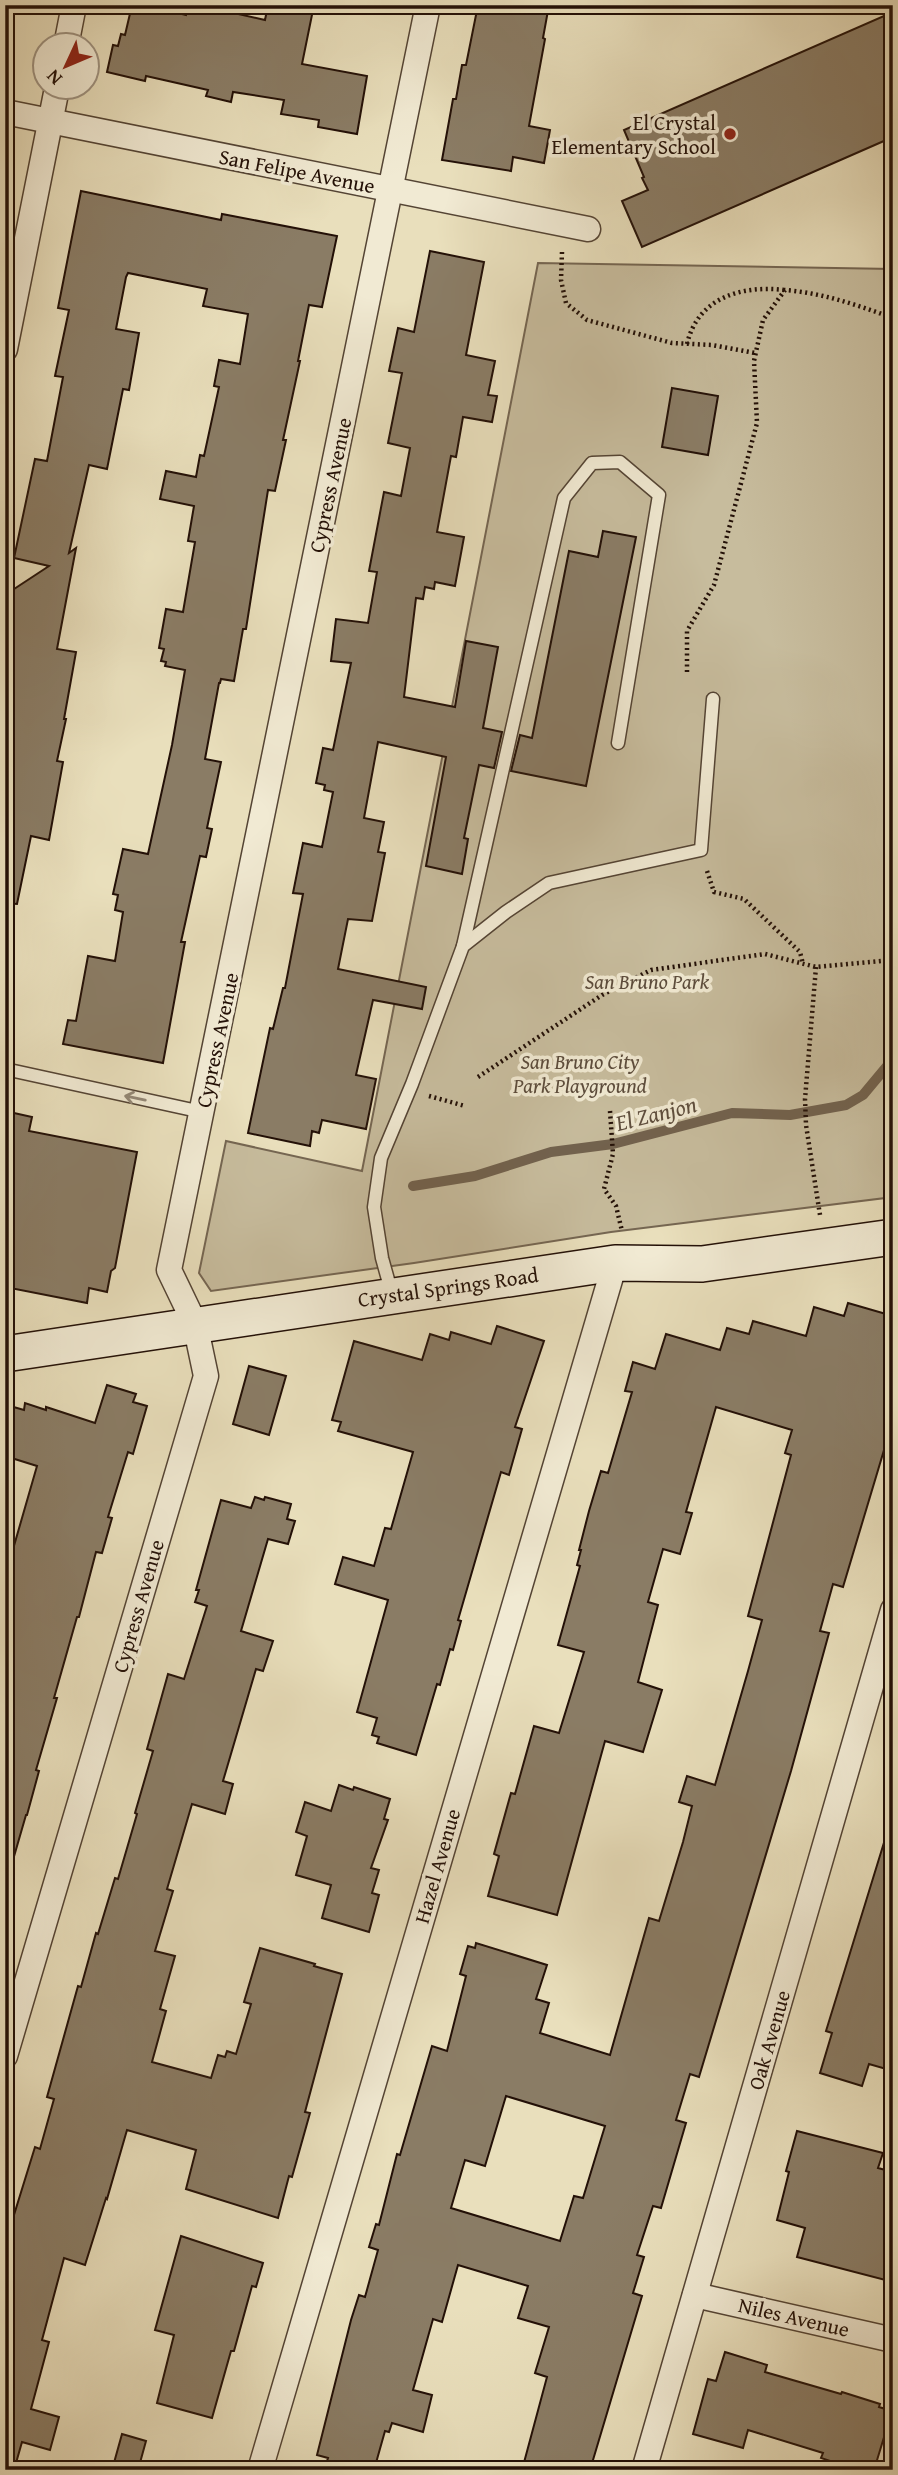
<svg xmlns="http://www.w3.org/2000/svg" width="898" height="2475" font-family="'Gentium Book Plus',serif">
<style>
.green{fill:#c7bc9d;stroke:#756652;stroke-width:2}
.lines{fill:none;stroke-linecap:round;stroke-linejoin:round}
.stream{stroke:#72624e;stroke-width:10}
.building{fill:#8a7c65;stroke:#231007;stroke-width:2;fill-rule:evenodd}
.service-casing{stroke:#544434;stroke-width:15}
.minor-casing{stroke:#544434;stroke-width:27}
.secondary-casing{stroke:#231007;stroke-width:38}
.path{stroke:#231007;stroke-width:4.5;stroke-dasharray:2 3.5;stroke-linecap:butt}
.service{stroke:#f1ead3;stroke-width:12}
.minor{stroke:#f1ead3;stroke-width:24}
.secondary{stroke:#f1ead3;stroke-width:35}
.oneway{stroke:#948877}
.poi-dot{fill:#8f2418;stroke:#f1ead3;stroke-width:2.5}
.labels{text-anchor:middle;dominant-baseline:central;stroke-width:7;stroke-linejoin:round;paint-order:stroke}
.poi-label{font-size:21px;fill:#231007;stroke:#f1ead3;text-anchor:end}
.street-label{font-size:21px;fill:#231007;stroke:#f1ead3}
.park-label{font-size:21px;font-style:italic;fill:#5c4c3c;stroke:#f1ead3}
.water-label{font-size:23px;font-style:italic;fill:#5e4e3d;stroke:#f1ead3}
</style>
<rect width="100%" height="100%" fill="#e9dfbc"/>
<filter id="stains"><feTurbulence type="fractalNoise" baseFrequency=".00286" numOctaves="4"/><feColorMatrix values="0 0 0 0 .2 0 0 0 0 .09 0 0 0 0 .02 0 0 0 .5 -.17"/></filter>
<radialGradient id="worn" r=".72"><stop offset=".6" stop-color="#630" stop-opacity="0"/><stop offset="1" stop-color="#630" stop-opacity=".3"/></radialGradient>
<path class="green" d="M538,263L893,269V1197L611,1232L414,1263L211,1291L199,1273L226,1141L362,1171Z"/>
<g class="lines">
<path class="stream" d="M413,1186L475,1176L551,1152L613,1144L732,1113L790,1115L846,1105L863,1095L893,1059"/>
</g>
<g class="building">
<path d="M132,5H146L186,15L188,5H217L216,9L265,20L268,5H314L302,64L367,76L357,134L318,127L319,120L281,114L284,100L233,92L231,102L206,96L208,90L146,76L145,81L107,72L113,45L118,46L121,34L125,35Z"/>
<path d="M478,5H549L543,38L545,39L529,126L550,130L544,163L513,157L511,171L442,160L453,99H456L462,65H466Z"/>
<path d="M893,12V137L642,247L622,201L648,190L642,178L644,177L624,130Z"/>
<path d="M81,191L221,220L222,214L337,236L322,307L309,305L298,361H300L283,440H286L275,491L268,490L246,629H243L234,681L221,679L220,683H219L205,759L221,762L207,828L212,829L206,857L200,856L181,942H185L163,1063L63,1044L68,1020L76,1021L88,956L115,961L123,912L115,910L118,895L113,894L123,849L148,854L172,745L185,670L165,666L166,662L161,661L164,649L159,648L166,609L183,612L195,542L188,541L194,506L160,499L166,471L196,477L200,455L204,456L219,387L214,386L219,360L240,364L248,314L203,306L207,289L128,273L126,277L116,329L139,333L129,390L123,389L107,469L89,465L69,553L76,548L57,649L76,652L64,719H66L57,761L63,762L49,840L31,836L17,904L5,903V595L49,566L14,558L35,459L47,461L63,377L55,376L69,310L58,308Z"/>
<path d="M430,251L484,262L466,355L495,361L488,395L497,396L492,422L463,417L456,457L451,456L437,532L464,537L455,586L435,582L434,589L425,587L423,599L416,598L404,697L455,707L466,641L498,647L483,728L502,732L494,768L479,765L464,838L468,839L462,874L426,866L446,757L378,742L364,818L384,822L378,852L385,853L372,921L348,919L338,969L426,987L422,1009L373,1000L356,1075L376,1079L366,1129L322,1120L319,1133L312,1131L310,1146L248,1133L270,1028L273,1029L283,988H285L303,894L293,893L303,843L322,847L333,792L324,790L325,785L316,783L323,748L333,750L351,663L331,661L336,619L368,623L377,572L369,571L384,492L401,496L410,448L388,443L402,373L389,371L398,328L414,332Z"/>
<path d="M672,388L718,396L708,455L662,447Z"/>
<path d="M603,531L636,537L586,786L511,771L520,735L532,738L569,551L598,557Z"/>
<path d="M5,1111L32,1117L29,1131L137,1152L115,1268L111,1271L107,1292L89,1288L87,1303L5,1287Z"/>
<path d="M848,1303L893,1316V1420L843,1587L833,1584L820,1631L829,1633L791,1771L699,2077L690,2074L676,2120L686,2123L661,2208L653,2206L637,2255L644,2257L633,2293L642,2296L590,2470H522L547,2377L535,2373L549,2327L518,2318L528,2286L458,2265L442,2322L433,2319L413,2390L432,2395L423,2432L392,2423L389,2432L385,2431L374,2470H324L328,2458L317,2455L351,2320L359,2295L365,2297L378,2250L369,2247L376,2224L379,2225L397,2154L400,2155L432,2046L447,2051L466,1976L460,1974L468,1946L475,1948L476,1943L547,1965L536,1999L549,2003L540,2033L610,2055L649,1918L659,1921L683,1842L692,1806L679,1802L687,1776L715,1785L748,1671L762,1620L748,1616L791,1455L785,1453L792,1430L716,1407L686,1512L692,1513L680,1554L663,1549L648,1602L658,1605L638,1682L662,1690L643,1752L605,1741L557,1915L488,1896L499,1856L494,1854L511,1793L515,1794L534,1726L559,1733L584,1652L558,1645L580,1566L577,1565L581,1550H579L589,1511L601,1471L608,1473L632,1392L625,1391L633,1362L655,1369L666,1334L720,1350L727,1328L749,1334L753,1321L806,1336L814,1307L844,1316ZM506,2096L605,2126L583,2198L574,2196L560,2241L451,2208L465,2160L485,2166Z"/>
<path d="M497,1326L544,1341L515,1427L522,1429L509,1475L501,1472L458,1620L461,1621L453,1650L450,1649L440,1685L437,1684L416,1755L377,1743L379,1737L372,1735L377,1718L357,1712L388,1600L335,1584L343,1557L374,1566L385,1528L391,1529L413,1452L338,1431L341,1422L332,1420L354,1341L422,1360L430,1334L449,1340L451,1332L491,1344Z"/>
<path d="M249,1366L286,1376L269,1435L233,1424Z"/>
<path d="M107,1385L136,1394L133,1402L147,1406L133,1454L128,1452L108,1517L112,1518L102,1553L96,1552L79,1617H77L54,1698H57L36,1770L39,1771L27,1815H26L13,1860L5,1859V1577L37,1466L5,1456V1420L10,1406L24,1410L25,1403L46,1410V1407L95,1423Z"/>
<path d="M255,1497L264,1500L265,1497L291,1504L287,1519L295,1521L288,1544L268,1539L241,1631L273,1641L263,1671L256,1669L223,1781L233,1784L225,1814L192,1804L167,1889L173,1891L155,1951L175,1956L160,2009L166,2011L152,2062L211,2078L218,2055L225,2057L227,2051L236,2054L251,2004L244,2002L260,1948L315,1964L314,1966L342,1974L305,2112L310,2113L292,2177L289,2176L278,2218L186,2189L196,2150L127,2130L107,2199L106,2198L85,2265L64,2258L42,2340L49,2342L31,2409L59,2417L50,2450L22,2442L14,2470H5V2244L35,2147L40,2149L54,2099L47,2097L78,1986L81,1987L96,1933L98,1934L115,1878L118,1879L137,1814L135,1813L153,1751L147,1749L168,1674L184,1679L207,1606L195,1602L199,1590H196L221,1500L251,1508Z"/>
<path d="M339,1785L353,1790L354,1787L390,1799L384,1819L388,1820L371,1868L379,1870L372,1893L379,1895L369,1932L322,1918L331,1885L296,1875L307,1836L296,1832L305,1802L331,1811Z"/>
<path d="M886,1836L893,1837V2071L869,2064L862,2086L820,2073L832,2033L826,2031Z"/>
<path d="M797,2131L883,2153L878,2168L893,2172V2282L797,2257L805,2228L777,2220L789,2172L786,2171Z"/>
<path d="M181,2236L263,2263L256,2287L252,2286L234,2351H231L212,2418L157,2403L174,2335L155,2330Z"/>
<path d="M725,2352L767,2365L765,2372L841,2394L842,2392L880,2404L879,2407L892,2411L874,2470H857L821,2458L823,2453L748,2430L743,2448L693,2434L708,2379L716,2381Z"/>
<path d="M122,2434L146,2441L138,2470H112Z"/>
</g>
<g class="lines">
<g class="service-casing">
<g id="service">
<path d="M463,946L564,498L592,463L620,462L659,495L618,743"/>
<path d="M5,1069L202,1112"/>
<path d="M392,1294L382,1258L374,1207L381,1158L412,1084L463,946L506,912L549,883L701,850L713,699"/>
</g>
</g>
<g class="minor-casing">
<g id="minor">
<path d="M66,46L74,5"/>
<path d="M5,112L588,229"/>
<path d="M5,349L57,88"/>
<path d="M5,2056L206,1376L195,1324L169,1270L428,5"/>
<path d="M695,2295L893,2340"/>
<path d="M260,2470L615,1263"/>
<path d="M644,2470L893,1610"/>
</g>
</g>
<g class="secondary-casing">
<path id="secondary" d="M5,1354L615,1263L702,1264L893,1237"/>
</g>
<g class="path">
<path d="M562,252L561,280L566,303L587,320L672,343L712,345L755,353"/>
<path d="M687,344C698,297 742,285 785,290"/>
<path d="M687,672V631L714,585L757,423L754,361L763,320L785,290C823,293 857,305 893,318"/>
<path d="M707,871L714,892L744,899L800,952L803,964"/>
<path d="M816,967L805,1099L806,1125L820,1215"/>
<path d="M478,1077L602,995L651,970L765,954L816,967L893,960"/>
<path d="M429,1096L465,1106"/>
<path d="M610,1111L613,1154L604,1189L616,1206L622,1231"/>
</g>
<use href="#service" class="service"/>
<use href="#minor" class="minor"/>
<use href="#secondary" class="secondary"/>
</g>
<defs><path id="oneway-shaft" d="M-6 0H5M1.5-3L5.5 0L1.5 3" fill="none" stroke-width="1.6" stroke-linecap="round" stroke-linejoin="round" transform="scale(1.75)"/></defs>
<use class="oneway" href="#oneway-shaft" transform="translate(135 1098) rotate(-168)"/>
<circle class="poi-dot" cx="730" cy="134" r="7"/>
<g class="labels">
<g class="poi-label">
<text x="716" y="122">El Crystal<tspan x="716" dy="24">Elementary School</tspan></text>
</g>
<g class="street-label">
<text transform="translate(297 171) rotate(11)">San Felipe Avenue</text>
<text transform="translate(330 485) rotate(-78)">Cypress Avenue</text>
<text transform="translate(217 1040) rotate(-78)">Cypress Avenue</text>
<text transform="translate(448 1287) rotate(-8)">Crystal Springs Road</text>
<text transform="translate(138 1606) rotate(-74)">Cypress Avenue</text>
<text transform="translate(437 1866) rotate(-74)">Hazel Avenue</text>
<text transform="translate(769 2040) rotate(-74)">Oak Avenue</text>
<text transform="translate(794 2317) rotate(13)">Niles Avenue</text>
</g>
<g class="park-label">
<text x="647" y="981">San Bruno Park</text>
<text x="580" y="1061">San Bruno City<tspan x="580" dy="24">Park Playground</tspan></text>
</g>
<g class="water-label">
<text transform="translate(656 1113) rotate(-14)">El Zanjon</text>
</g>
</g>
<rect width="898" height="2475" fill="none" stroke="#e9dfbc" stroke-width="28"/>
<rect x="7" y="7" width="884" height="2461" fill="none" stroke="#231007" stroke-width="3.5"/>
<rect x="14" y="14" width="870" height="2447" fill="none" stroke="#231007" stroke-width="2"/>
<g transform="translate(66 66) rotate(226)"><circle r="33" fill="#f1ead3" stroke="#9f9381" stroke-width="2"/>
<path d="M0-5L12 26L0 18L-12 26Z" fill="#8f2418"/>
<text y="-10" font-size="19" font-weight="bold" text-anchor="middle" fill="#231007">N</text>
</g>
<rect width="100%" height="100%" filter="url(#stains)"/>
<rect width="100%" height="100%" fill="url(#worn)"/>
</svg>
